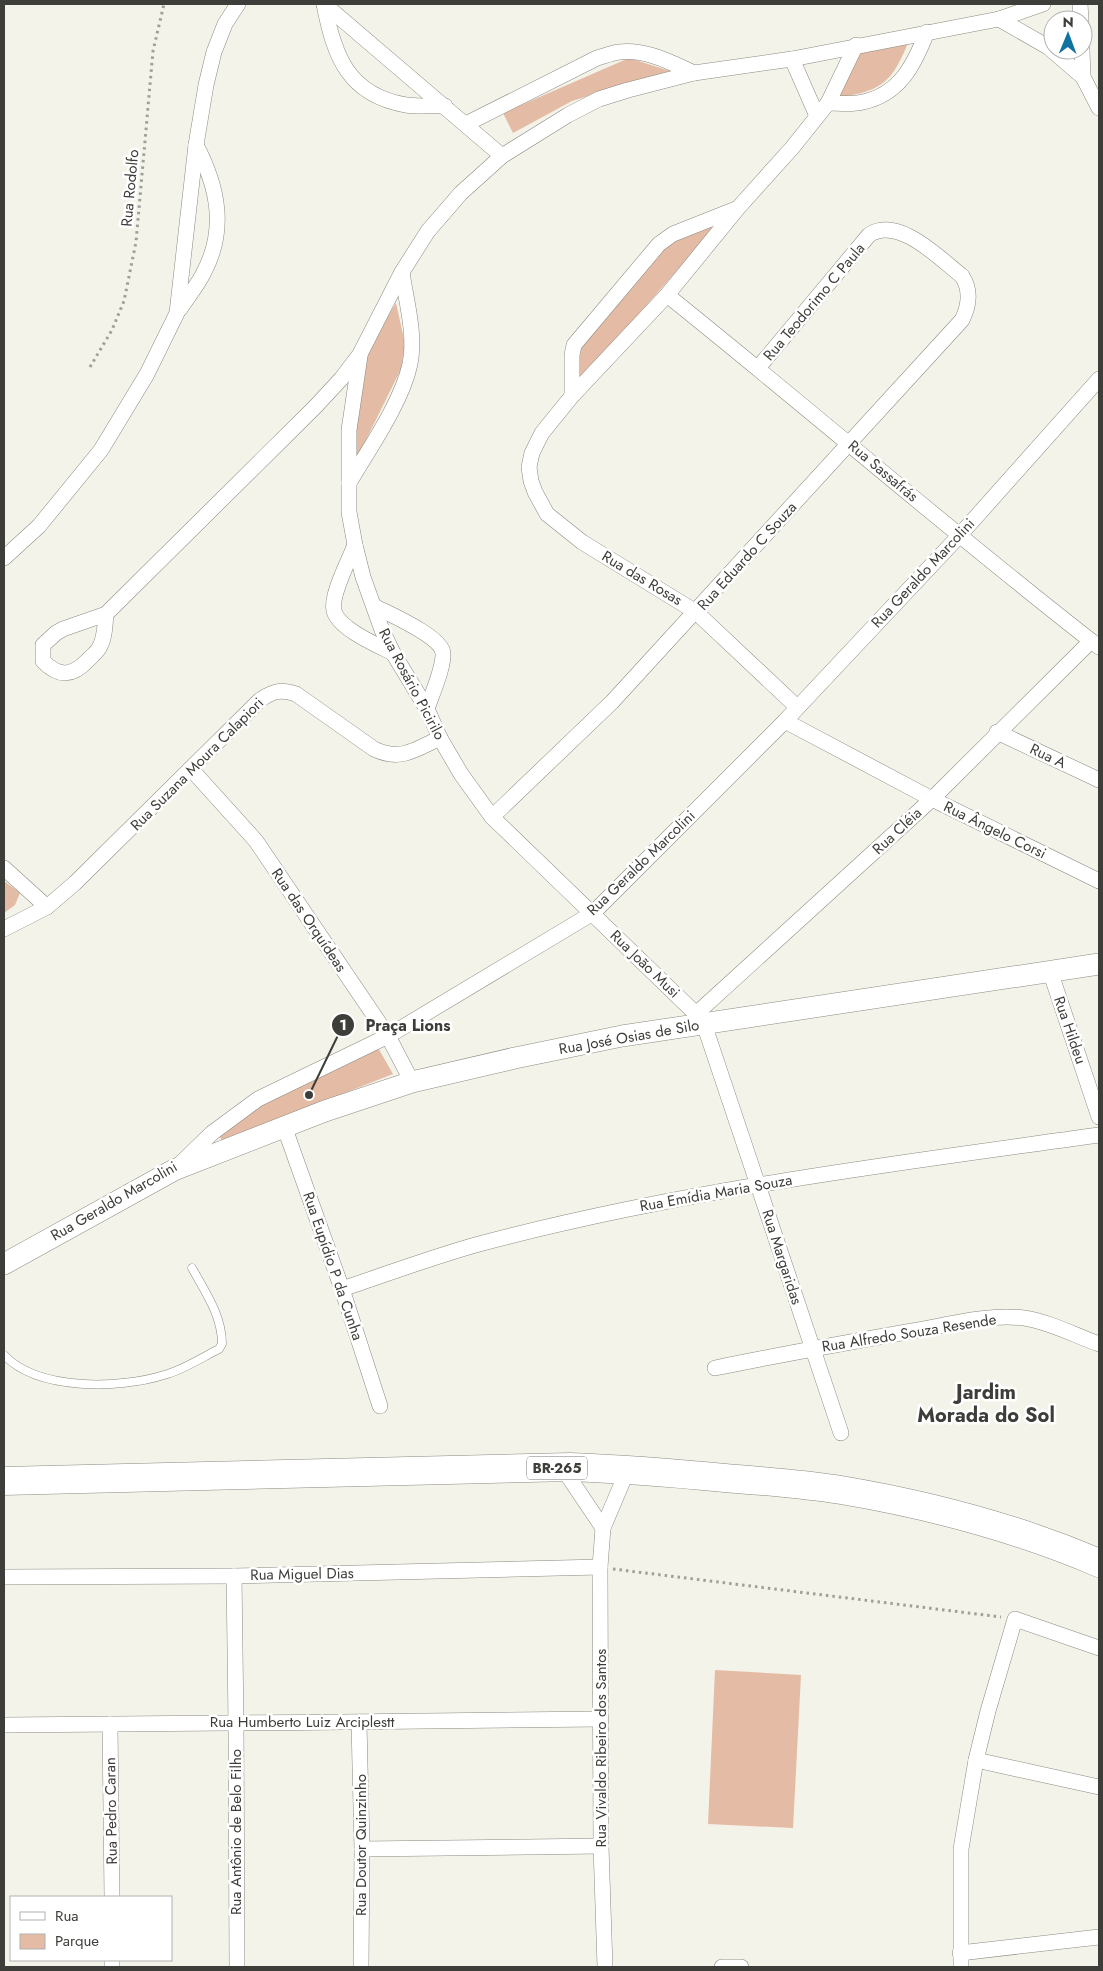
<svg xmlns="http://www.w3.org/2000/svg" width="1103" height="1971" font-family="Jost,sans-serif">
<style>
.green{fill:#e4bba5}
.lines{fill:none;stroke-linecap:round;stroke-linejoin:round}
.lane-casing{stroke:#8b8a81;stroke-width:9}
.street-casing{stroke:#8b8a81;stroke-width:16}
.secondary-casing{stroke:#8b8a81;stroke-width:22}
.highway-casing{stroke:#8b8a81;stroke-width:29}
.path{stroke:#9f9f98;stroke-width:3;stroke-dasharray:2.5 4;stroke-linecap:butt}
.lane{stroke:#fff;stroke-width:8}
.street{stroke:#fff;stroke-width:15}
.secondary{stroke:#fff;stroke-width:21}
.highway{stroke:#fff;stroke-width:28}
.labels{text-anchor:middle;dominant-baseline:central;stroke-width:5;stroke-linejoin:round;paint-order:stroke}
.shield{fill:#fff;stroke:#777774;stroke-width:1}
.shield-label{font-size:14px;font-weight:bold;fill:#3d3d39}
.street-label{font-size:15px;fill:#3d3d39;stroke:#fff}
.district-label{font-size:20px;font-weight:bold;fill:#3d3d39;stroke:#fff}
.leader{fill:none;stroke:#3d3d39;stroke-width:2}
.callout-dot{fill:#3d3d39;stroke:#fff;stroke-width:2}
.mark-label{font-size:15px;text-anchor:middle;font-weight:bold;fill:#fff}
.callout-label{font-size:16px;text-anchor:middle;font-weight:bold;fill:#3d3d39;stroke:#fff;stroke-width:5;stroke-linejoin:round;paint-order:stroke}
</style>
<rect width="100%" height="100%" fill="#f4f3e9"/>
<g class="green">
<path d="M910,38C892,83 883,91 835,98L857,53Z"/>
<path d="M629,58L670,71L572,101L513,133L503,113Z"/>
<path d="M717,225L578,383L581,344L668,240Z"/>
<path d="M396,303L405,344L401,369L356,460L352,425L367,350Z"/>
<path d="M4,881L20,893L15,905L4,913Z"/>
<path d="M377,1046L393,1074L222,1141L218,1133L253,1109Z"/>
<path d="M715,1670L801,1675L793,1828L708,1824Z"/>
</g>
<g class="lines">
<g class="lane-casing">
<path id="lane" d="M4,1355C38,1391 120,1389 164,1375C183,1370 201,1358 219,1349L222,1344C222,1316 206,1293 192,1268"/>
</g>
<g class="street-casing">
<g id="street">
<path d="M324,4L502,156"/>
<path d="M324,4C334,56 348,95 406,105C419,107 432,105 445,106"/>
<path d="M1080,4L1081,20"/>
<path d="M999,19L1048,47L1083,77"/>
<path d="M1082,50L1083,77L1099,108"/>
<path d="M792,59L817,116"/>
<path d="M828,103C839,103 852,105 863,102C900,94 914,65 927,32"/>
<path d="M466,124L597,58C604,56 612,53 619,52C646,49 670,62 694,73"/>
<path d="M667,295C812,411 952,533 1099,647"/>
<path d="M180,309C187,298 197,286 203,274C227,230 218,187 196,145"/>
<path d="M360,356L349,430V512L355,545L363,577L382,630L393,653L427,709L440,738L461,774L492,817L696,1014L704,1024L841,1433"/>
<path d="M572,396V355L574,345L659,244L673,234L736,209"/>
<path d="M349,483C369,449 402,402 410,364C416,334 406,301 402,272"/>
<path d="M355,545C349,560 330,596 334,611C339,629 377,645 393,653"/>
<path d="M4,558L39,526L101,450L147,374L177,313L196,145L206,85L214,52L225,24L238,4"/>
<path d="M374,606C389,614 441,636 443,653C444,667 432,694 427,709"/>
<path d="M106,614C105,624 105,639 99,648C97,652 92,656 88,660C73,676 59,678 43,661V645L56,633L63,629L106,614L315,407L341,379L360,354L402,272L428,231L461,193L502,156L568,115L599,99L628,90L694,73L792,59L999,19L1043,4"/>
<path d="M797,707L696,612L582,542L547,514L535,492L531,481L529,467L532,453L542,433L572,396L667,295L738,208L792,148L828,103L856,45"/>
<path d="M785,721L932,799L1099,881"/>
<path d="M997,732L1099,780"/>
<path d="M191,769L256,841L388,1036L412,1082"/>
<path d="M492,817L612,702L962,320C969,306 971,290 962,276C940,259 898,215 869,235L758,368"/>
<path d="M4,868L47,907"/>
<path d="M4,929L47,907L75,883L260,700C273,691 280,689 296,694L374,749C401,762 416,749 440,738"/>
<path d="M1050,971L1099,1117"/>
<path d="M696,1014L932,799L1091,641"/>
<path d="M284,1126L342,1289L380,1406"/>
<path d="M180,1164L212,1133L258,1099L388,1036L593,913L785,721L959,536L1099,379"/>
<path d="M342,1289C387,1274 432,1257 479,1244C682,1190 891,1164 1099,1135"/>
<path d="M715,1368C783,1354 850,1342 918,1330C952,1324 989,1314 1024,1318C1048,1321 1076,1336 1099,1344"/>
<path d="M562,1467L603,1528"/>
<path d="M234,1576L236,1722L237,1967"/>
<path d="M4,1577L234,1576L600,1567"/>
<path d="M359,1723L362,1849L361,1967"/>
<path d="M110,1724L112,1897"/>
<path d="M4,1725C203,1723 401,1722 600,1719"/>
<path d="M976,1760L1099,1787"/>
<path d="M362,1849L601,1846"/>
<path d="M960,1953L1099,1937"/>
<path d="M112,1960V1967"/>
<path d="M605,1967L601,1846L600,1567L603,1528L628,1469"/>
<path d="M722,1967H741"/>
<path d="M961,1967V1849L976,1760L988,1711L1015,1619L1099,1648"/>
</g>
</g>
<g class="secondary-casing">
<path id="secondary" d="M4,1264L174,1170L325,1111L412,1082L515,1058L622,1036L1099,964"/>
</g>
<g class="highway-casing">
<path id="highway" d="M4,1481L570,1467C622,1469 673,1473 725,1478C763,1481 803,1484 841,1490C930,1505 1017,1528 1099,1563"/>
</g>
<g class="path">
<path d="M90,367L112,330L124,301L136,242L153,51L164,4"/>
<path d="M613,1569L1001,1617"/>
</g>
<use href="#lane" class="lane"/>
<use href="#street" class="street"/>
<use href="#secondary" class="secondary"/>
<use href="#highway" class="highway"/>
</g>
<g class="labels">
<rect class="shield" x="527" y="1456.5" width="60" height="23" rx="4"/>
<g class="shield-label">
<text x="557" y="1468">BR-265</text>
</g>
<g class="street-label">
<text transform="translate(130 188) rotate(-85)">Rua Rodolfo</text>
<text transform="translate(814 302) rotate(-50)">Rua Teodorimo C Paula</text>
<text transform="translate(883 471) rotate(40)">Rua Sassafrás</text>
<text transform="translate(747 556) rotate(-48)">Rua Eduardo C Souza</text>
<text transform="translate(923 573) rotate(-47)">Rua Geraldo Marcolini</text>
<text transform="translate(642 578) rotate(31)">Rua das Rosas</text>
<text transform="translate(412 684) rotate(62)">Rua Rosário Picirilo</text>
<text transform="translate(1048 756) rotate(25)">Rua A</text>
<text transform="translate(197 764) rotate(-45)">Rua Suzana Moura Calapiori</text>
<text transform="translate(995 830) rotate(26)">Rua Ângelo Corsi</text>
<text transform="translate(897 831) rotate(-43)">Rua Cléia</text>
<text transform="translate(641 863) rotate(-44)">Rua Geraldo Marcolini</text>
<text transform="translate(309 920) rotate(56)">Rua das Orquídeas</text>
<text transform="translate(645 964) rotate(44)">Rua João Musi</text>
<text transform="translate(1070 1030) rotate(71)">Rua Hildeu</text>
<text transform="translate(629 1037) rotate(-10)">Rua José Osias de Silo</text>
<text transform="translate(716 1193) rotate(-10)">Rua Emídia Maria Souza</text>
<text transform="translate(114 1201) rotate(-30)">Rua Geraldo Marcolini</text>
<text transform="translate(782 1257) rotate(72)">Rua Margaridas</text>
<text transform="translate(333 1266) rotate(71)">Rua Eupídio P da Cunha</text>
<text transform="translate(909 1333) rotate(-9)">Rua Alfredo Souza Resende</text>
<text transform="translate(302 1574) rotate(-1)">Rua Miguel Dias</text>
<text x="302" y="1722">Rua Humberto Luiz Arciplestt</text>
<text transform="translate(601 1748) rotate(-90)">Rua Vivaldo Ribeiro dos Santos</text>
<text transform="translate(111 1811) rotate(-91)">Rua Pedro Caran</text>
<text transform="translate(236 1832) rotate(-90)">Rua Antônio de Belo Filho</text>
<text transform="translate(361 1845) rotate(-90)">Rua Doutor Quinzinho</text>
</g>
<g class="district-label">
<text x="986" y="1392">Jardim<tspan x="986" dy="23">Morada do Sol</tspan></text>
</g>
</g>
<path class="leader" d="M309 1095L343 1025"/>
<g class="callout-dot">
<circle cx="309" cy="1095" r="5"/>
<circle cx="343" cy="1025" r="12"/>
</g>
<g class="mark-label">
<text x="343" y="1030">1</text>
</g>
<g class="callout-label">
<text x="408" y="1031">Praça Lions</text>
</g>
<rect width="1103" height="1971" fill="none" stroke="#3d3d39" stroke-width="10"/>
<rect x="10" y="1896" width="162" height="65" fill="#ffffff" stroke="#b1b1b0"/>
<rect x="20" y="1912" width="25" height="8" fill="#ffffff" stroke="#b1b1b0"/>
<text x="55" y="1921" font-size="15" fill="#3d3d39">Rua</text>
<rect x="20" y="1934" width="25" height="15" fill="#e4bba5" stroke="#b1b1b0"/>
<text x="55" y="1946" font-size="15" fill="#3d3d39">Parque</text>
<g transform="translate(1068 35) rotate(1)"><circle r="24" fill="#ffffff" stroke="#b1b1b0"/>
<path d="M0-4L9 19L0 12L-9 19Z" fill="#10729f"/>
<text y="-8" font-size="14" font-weight="bold" text-anchor="middle" fill="#3d3d39">N</text>
</g>
</svg>
